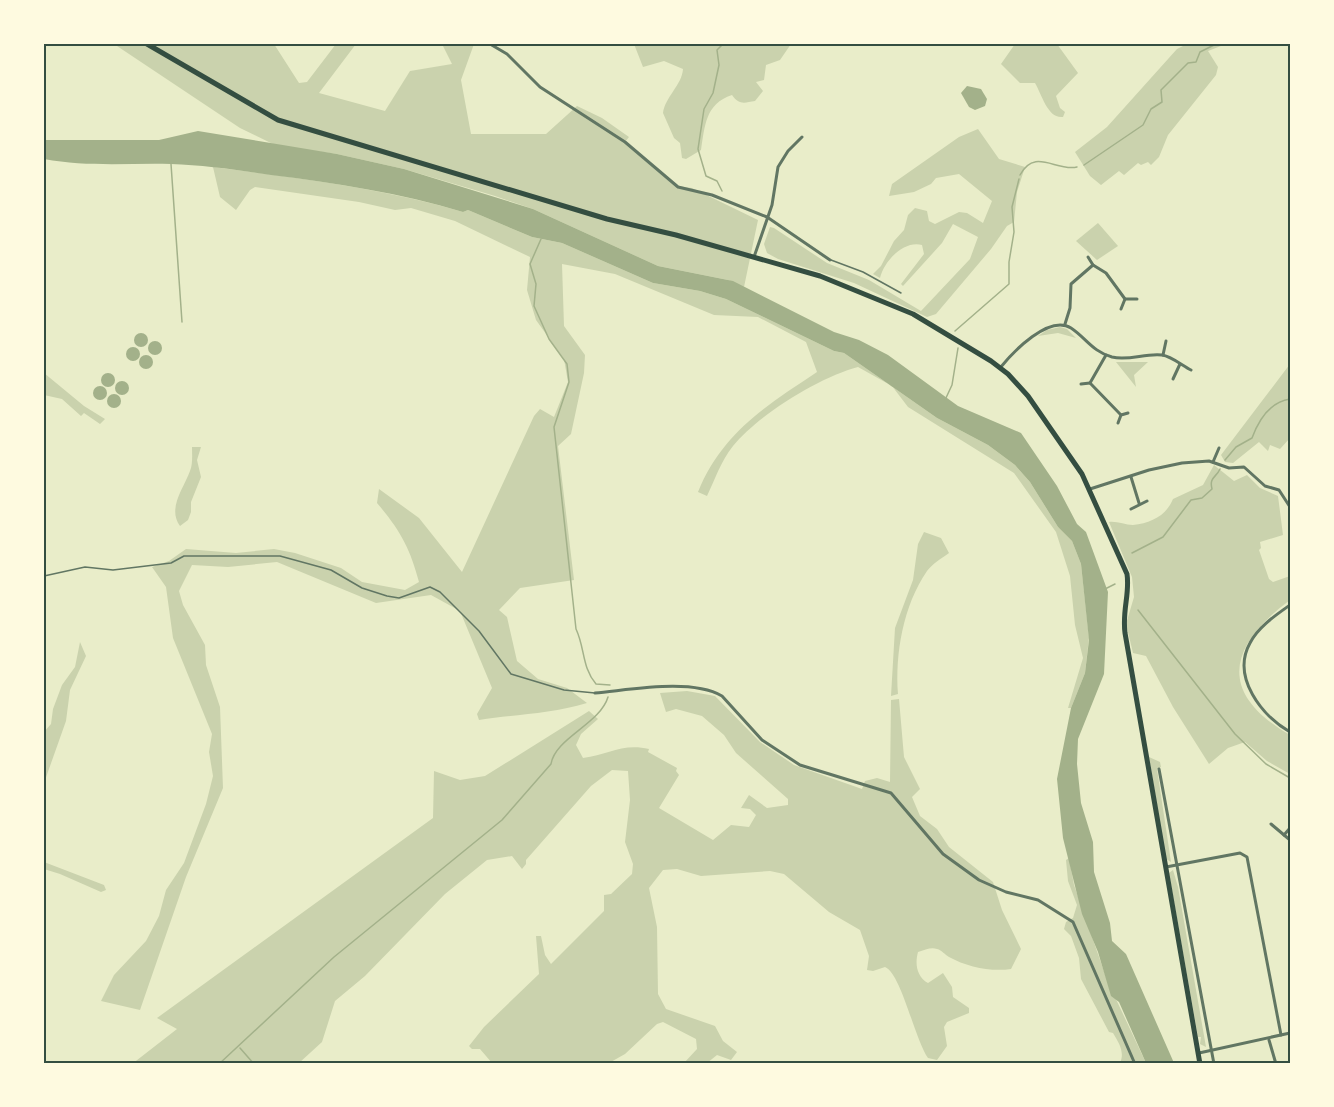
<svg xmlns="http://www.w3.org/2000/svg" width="1334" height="1107" font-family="Ubuntu,sans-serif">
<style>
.green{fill:#cad2ad}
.water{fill:#a3b18a}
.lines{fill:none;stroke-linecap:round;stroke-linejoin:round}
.stream{stroke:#a3b18a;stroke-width:1.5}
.service{stroke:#617663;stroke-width:1.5}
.minor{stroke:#617663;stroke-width:3}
.primary{stroke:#344e41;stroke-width:5}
.neatline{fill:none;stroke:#344e41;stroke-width:2}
</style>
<rect width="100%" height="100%" fill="#e9edc9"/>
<g class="green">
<path d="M114,44H274L299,83L307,82L336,44H356L319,93L385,111L410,71L452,64L442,44H474L461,80L471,134H546L577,106L602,118L629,137L625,142L678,186L692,188L758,220L744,287L728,280L658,266L533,209L495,196L404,169L337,154L277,146L240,128Z"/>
<path d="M634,44H791L780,60L766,65L764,80L756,82L763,91L755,101C744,103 739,105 732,95C705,104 705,126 701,150L686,159L682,158L680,143L674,138L663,113C665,97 682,85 683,69L664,61L643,67Z"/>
<path d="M1015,44H1057L1078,73L1056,96L1060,108L1065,112L1063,117C1048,119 1042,95 1035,83H1020L1001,64Z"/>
<path d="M1187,44H1226L1208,51L1218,67L1216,75L1168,135L1159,157L1151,165L1148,162L1141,165L1138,163L1124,175L1119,171L1101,185L1090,176L1075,152L1107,127L1177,49Z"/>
<path d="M978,129L999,159L1025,167L1017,192L1014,222L1007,226L991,249L936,314L927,317L854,283L778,259L767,253L764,244L770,227L774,228L827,263L869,280L921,311L970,259L978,237L953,224L942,243L903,286L901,284L924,254L922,245C904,240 884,261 880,278L873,274L881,266L894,241L904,230L908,215L915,208L927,211L929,221L935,224L959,212L967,213L983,223L992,201L959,174L936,178L931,184L914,192L889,196L892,184L959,137Z"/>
<path d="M213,167C297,178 381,188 463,212L468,210L532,237L562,243L653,283L700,291L726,299L834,351L844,353L937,418L988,445L1015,465L1030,482L1058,527L1072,541L1081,564L1089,638L1085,673L1071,708H1068L1083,658L1075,625L1070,576L1056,532L1014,473L908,407L892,386L858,367C820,377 759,414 733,446C721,461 715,479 707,496L698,492C722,433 766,406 817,372L806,342L758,317L714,315L615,274L562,264L564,326L585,355L584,373L571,434L558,446L574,580L520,588L499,610L507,617L517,661L538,679L567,688L587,703C551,714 517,714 479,720L477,714L492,688L460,611L431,595L376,603L277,562L228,567L192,565L179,591L183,605L205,645L206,665L220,707L223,788L186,877L140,1010L101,1001L114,975L146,941L159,916L166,890L184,863L206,804L213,776L209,752L212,734L173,638L166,587L152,567L169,561L186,549L236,553L274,549L295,553L341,568L362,582L405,590L419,582C410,548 400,530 377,503L379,489L419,518L462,572L534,416L540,409L554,417L568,382L564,359L536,320L527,290L530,257L455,221L411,208L395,210L359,202L255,187L250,190L236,210L220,197Z"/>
<path d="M1098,223L1118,246L1097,260L1076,241Z"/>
<path d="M1060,327L1067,329L1076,338L1058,333L1038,336L1047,330Z"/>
<path d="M1116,362H1148L1134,375L1136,387Z"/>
<path d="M1290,364V438L1280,449L1270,445L1268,451L1259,442L1233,463L1225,462L1221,455Z"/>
<path d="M44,373L84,406L105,419L100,424L84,413L81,416L62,399L44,395Z"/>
<path d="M192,447H201L197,460L201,477L191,502V512L188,520L180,526C167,508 184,488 190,471C193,464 192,454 192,447Z"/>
<path d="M1214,465L1234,481L1247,475L1260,488L1278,496L1283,535L1260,542L1261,548L1259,550L1269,579L1273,582L1290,576V600C1228,646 1217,693 1290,735V774L1267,761L1245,742L1228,748L1209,764L1173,707L1146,656L1133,653L1126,624L1134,597L1132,577L1109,522C1117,521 1125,525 1133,525C1151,523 1166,516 1173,499L1203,485Z"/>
<path d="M924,532L941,538L949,553C942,558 932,564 927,571C903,606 895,654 898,694L891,696L895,628L913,580L918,544Z"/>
<path d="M80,642L86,656L70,690L66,721L44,783V732L51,724L53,709L62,685L75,667Z"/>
<path d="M687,691L715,696L760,742L794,765L862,789L865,781L877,778L890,782L891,700L899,699L904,757L920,789L912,797L920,816L937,829L949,847L993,882L1002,910L1021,949L1011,969C991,972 967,967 949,957C945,955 942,950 937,949C931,947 925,950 918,952C915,963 916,976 928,983L943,973L952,987L953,997L969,1008V1013L947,1022L944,1027L947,1046L937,1060L928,1058C915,1040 901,973 885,967L873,971L867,970L869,956L860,930L829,912L784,874L770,871L701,876L677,869L663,870L649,888L657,927L658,994L666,1009L715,1026L723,1041L737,1052L731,1060L717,1055L707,1063H684L697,1049L696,1039L663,1022L657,1024L625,1054L609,1063H492L480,1049H472L469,1046L484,1027L539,974L536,936H541L545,955L551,964L604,911V895L611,894L632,874L633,864L625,842L630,800L628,771L612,770L591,786L526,860V864L522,869L512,856L487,860L445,894L365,976L335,1001L322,1042L299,1063L132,1064L177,1029L157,1018L433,818L434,771L460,780L485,776L589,711L598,719L581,734L576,745L583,758C608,755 622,743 649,749L648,752L677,768L676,771L679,775L659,808L713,840L731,825L749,827L756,815L750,809L741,808L749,795L767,808L788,805V799L736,753L724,735L702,716L676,709L666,712L660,693Z"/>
<path d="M1149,757L1160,762L1161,767L1157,769L1171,862L1166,859Z"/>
<path d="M1069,858L1074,885L1107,980L1146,1063H1120C1125,1052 1119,1043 1113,1033L1109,1032L1081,979L1079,958L1071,936L1064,929L1066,922L1073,918L1077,905L1068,881L1066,860Z"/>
<path d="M44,862L104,885L106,890L101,892L60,874L44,869Z"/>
<path d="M1173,870L1178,887L1206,1047L1200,1044L1201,1037H1198L1169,873Z"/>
</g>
<g class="water">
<path d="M967,86L981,89L987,99L985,106L975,110L969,107L961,93Z"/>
<path d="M198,131L337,154L404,169L533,209L658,266L733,281L834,332L859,340L888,355L958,406L1021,433L1057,486L1077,524L1086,532L1108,592L1104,674L1078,739L1077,764L1081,803L1093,842L1094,872L1110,923L1112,941L1126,954L1174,1063H1146L1119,1002L1111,996L1098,952L1082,914L1063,838L1057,779L1071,708L1085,673L1089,640L1081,564L1072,541L1058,527L1030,482L1015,465L988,445L937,418L844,353L834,351L726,299L700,291L653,283L562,243L532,237L468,210L463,212C400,193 336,183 271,175C238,170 204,165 171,164C127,163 86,167 44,159V140H159Z"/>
<circle cx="141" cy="340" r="7"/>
<circle cx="155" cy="348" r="7"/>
<circle cx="133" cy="354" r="7"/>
<circle cx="146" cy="362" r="7"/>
<circle cx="108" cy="380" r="7"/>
<circle cx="122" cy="388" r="7"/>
<circle cx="100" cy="393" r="7"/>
<circle cx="114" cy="401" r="7"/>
</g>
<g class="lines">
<g class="stream">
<path d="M171,164L182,322"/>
<path d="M1084,165L1143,125L1151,109L1162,102L1161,90L1188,63L1196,62L1200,52L1216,44"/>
<path d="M1020,175C1035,147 1056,172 1077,167"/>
<path d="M722,191L717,181L706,176L698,149L704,109L713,93L719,65L717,50L723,44"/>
<path d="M541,239L530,264L536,284L534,306L549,339L567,364L569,382L554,427L576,629C585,648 582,668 596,684L610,685"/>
<path d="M955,331L1009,284V262L1014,232L1012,207L1019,179"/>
<path d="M945,400L952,385L958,348"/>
<path d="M1225,460L1236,447L1252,438C1259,419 1270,402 1290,399"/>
<path d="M1132,553L1163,537L1191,500L1202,498L1212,489C1209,477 1216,478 1220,469"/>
<path d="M1105,589L1115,584"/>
<path d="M1138,610L1235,734L1266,764L1290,778"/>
<path d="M240,1048L254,1064"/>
<path d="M219,1064L334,957L502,820L551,764C555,738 600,724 608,697"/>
</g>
<g class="service">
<path d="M831,260L863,272L901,293"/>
<path d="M44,576L85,567L113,570L171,563L184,556H280L331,570L362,588L387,596L399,598L430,587L440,592L479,631L511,674L564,690L595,693"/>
</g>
<g class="minor">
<path d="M490,44L507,54L540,87L625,142L678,187L712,195L767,217L830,260"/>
<path d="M754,257L772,205L778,167L788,151L802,137"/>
<path d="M1093,265L1106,273L1125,299H1137"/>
<path d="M1121,309L1125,299"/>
<path d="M1065,324L1070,308L1071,284L1093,265L1088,257"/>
<path d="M1106,355L1090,383L1121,415"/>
<path d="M1163,355L1166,341"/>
<path d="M1000,368C1013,352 1049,314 1071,328C1086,338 1093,352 1112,357C1129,361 1145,353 1162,355C1171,356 1183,366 1191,370"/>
<path d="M1173,379L1180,364"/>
<path d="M1081,384L1090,383"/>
<path d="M1118,423L1121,415L1128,413"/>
<path d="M1213,462L1219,448"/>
<path d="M1131,477L1139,503"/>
<path d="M1090,489L1149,470L1182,463L1209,461L1229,468L1244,467L1265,486L1279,490L1290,507"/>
<path d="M1131,509L1147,501"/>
<path d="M1290,605C1276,615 1258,627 1250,643C1231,677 1262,716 1290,732"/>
<path d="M595,693C630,690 691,678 722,696L762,740L800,765L891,793L943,854L979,880L1006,892L1038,900L1073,922L1135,1064"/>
<path d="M1159,769L1214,1064"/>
<path d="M1271,824L1290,840"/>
<path d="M1284,835L1290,828"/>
<path d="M1166,867L1240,853L1247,857L1281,1035"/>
<path d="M1269,1040L1276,1064"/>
<path d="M1199,1053L1290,1033"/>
</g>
<path class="primary" d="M147,44L278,120L607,219L676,235L820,276L913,314L991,361L1008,374L1028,396L1082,474L1127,574C1130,594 1122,610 1125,633L1200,1064"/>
</g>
<rect width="1334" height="1107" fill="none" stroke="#fefae0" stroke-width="90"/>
<rect x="45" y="45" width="1244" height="1017" class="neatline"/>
</svg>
